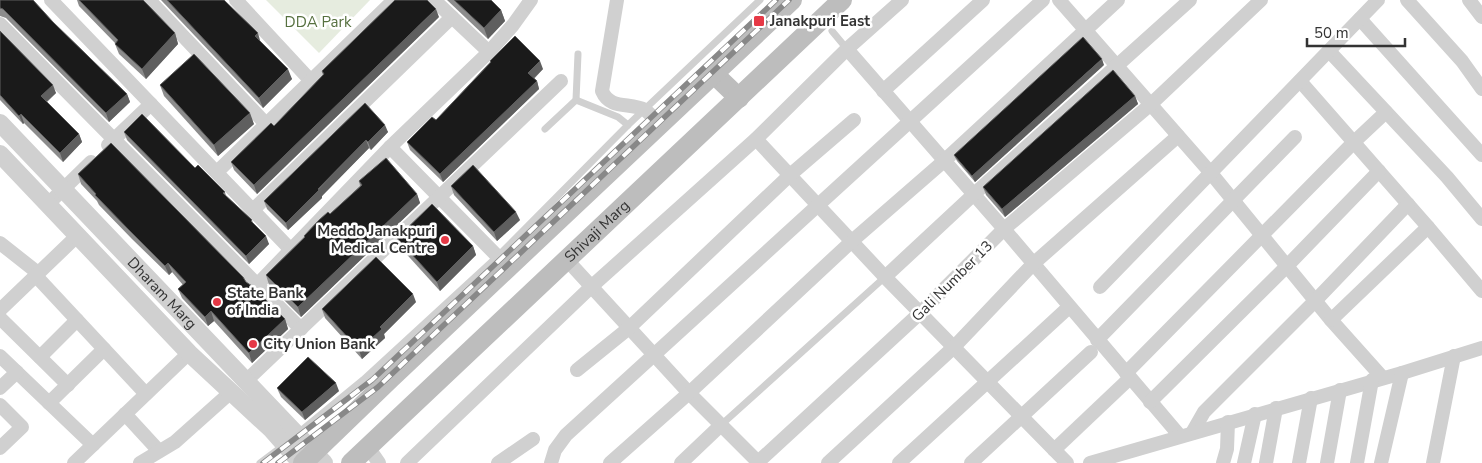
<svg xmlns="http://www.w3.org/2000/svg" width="1482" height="463" font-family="'Nunito Sans',sans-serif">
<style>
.green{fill:#e6ecdf}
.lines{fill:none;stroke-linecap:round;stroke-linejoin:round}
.service{stroke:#d0d0d0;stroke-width:7}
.minor{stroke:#d0d0d0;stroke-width:14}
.tertiary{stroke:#d0d0d0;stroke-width:18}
.secondary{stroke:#bdbdbd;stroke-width:20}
.rail-casing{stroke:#888;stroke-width:5.5}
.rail{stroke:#fff;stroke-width:4;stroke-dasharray:11;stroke-linecap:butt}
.wall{fill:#8c8c8c}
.shaded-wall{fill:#5f5f5f}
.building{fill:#1a1a1a;stroke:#5f5f5f}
.poi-dot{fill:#e63946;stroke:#fff;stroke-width:2}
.labels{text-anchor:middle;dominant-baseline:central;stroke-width:5;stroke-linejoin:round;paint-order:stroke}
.poi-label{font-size:15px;font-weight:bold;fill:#333;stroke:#fff;text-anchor:start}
.park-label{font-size:15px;fill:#56703f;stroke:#fff}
.street-label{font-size:15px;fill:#333;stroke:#fff}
</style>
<rect width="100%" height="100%" fill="#fff"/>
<path class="green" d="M266,0H370L319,53Z"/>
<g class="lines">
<g class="service">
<path d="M832,31L847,49"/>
<path d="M576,100L578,54"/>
<path d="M545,129L576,100L618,117L628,125"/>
<path d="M721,425L885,277"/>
<path d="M297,434L363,380L498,256L628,125L760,0"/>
<path d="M260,463L284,445"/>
</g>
<g class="minor">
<path d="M51,0L291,250"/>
<path d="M149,0L266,124"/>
<path d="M236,0L311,81"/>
<path d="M434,0L489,52"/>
<path d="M617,0L602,91C610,110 630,102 645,110C650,113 655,120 659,125"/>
<path d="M1059,0L1210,172L1331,320L1382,377"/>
<path d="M1407,0L1462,61L1482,89"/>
<path d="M1469,0L1482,17"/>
<path d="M1360,19L1482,155"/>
<path d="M0,24L301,329"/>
<path d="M847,49L1004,229L1180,436"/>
<path d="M1329,51L1447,177L1482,219"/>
<path d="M1300,81L1428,227L1482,291"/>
<path d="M883,91L983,0"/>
<path d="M756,139L885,277L1067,463"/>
<path d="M108,145L151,104"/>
<path d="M390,147L508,267"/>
<path d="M217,172L394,0"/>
<path d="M47,205L91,162"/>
<path d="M253,210L452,17"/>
<path d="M0,243L38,273"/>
<path d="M567,260L689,393L759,463"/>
<path d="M36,276L146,394"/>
<path d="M885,277L973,195L1190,0"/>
<path d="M256,286L390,147L489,52L513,25L531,0"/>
<path d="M1100,287L1378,0"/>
<path d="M0,310L77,236"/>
<path d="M0,318L68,385"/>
<path d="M1331,320L1428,227"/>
<path d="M1097,340L1295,137"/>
<path d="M0,356L93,445"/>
<path d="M40,357L77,320"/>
<path d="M577,370L629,328L790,175L854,120"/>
<path d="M1126,373L1354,142L1386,112"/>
<path d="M246,381L561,81"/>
<path d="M0,388L17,372"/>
<path d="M1150,402L1287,266L1379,171"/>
<path d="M49,403L104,349"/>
<path d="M0,405L22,427L0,448"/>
<path d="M125,414L159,451"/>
<path d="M1192,433L1204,412L1315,301L1408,204"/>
<path d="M368,447L379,463"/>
<path d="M1054,450L1130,378"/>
<path d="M74,463L189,353"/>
<path d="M140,463L175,442L231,392"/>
<path d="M407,463L591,287L756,139L847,49L902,0"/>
<path d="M498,463L533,439"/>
<path d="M551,463L555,450L566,435L1043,0"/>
<path d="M610,463L689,393L852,241L944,161L1118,0"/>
<path d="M681,463L721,425"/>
<path d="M757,463L920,313L1004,229L1150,105L1261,0"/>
<path d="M828,463L954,347L1033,264L1178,136"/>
<path d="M899,463L1069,307"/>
<path d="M971,463L1091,352"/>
<path d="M1090,463L1402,373L1482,348"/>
<path d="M1223,463L1227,449L1228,422"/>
<path d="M1244,463L1255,414"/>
<path d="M1266,463L1276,408"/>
<path d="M1299,463L1311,398"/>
<path d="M1327,463L1340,390"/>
<path d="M1357,463L1372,380"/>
<path d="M1381,463L1402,373"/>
<path d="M1433,463L1454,356"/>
</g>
<g class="tertiary">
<path id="s1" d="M0,123L324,463"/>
<path d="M0,154L189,353L272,430L301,463"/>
</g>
<g class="secondary">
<path d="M714,74L739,98"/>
<path d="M303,463L391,378L792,0"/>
<path id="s2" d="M351,463L842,0"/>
</g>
<g class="rail-casing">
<g id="rail">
<path d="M263,463L372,380L776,0"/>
<path d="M278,463L378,387L789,0"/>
</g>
</g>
<use href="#rail" class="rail"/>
</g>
<g class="wall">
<path d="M0,0L53,22L127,94L130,102L109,122L6,18L0,16Z"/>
<path d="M77,0H143L175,33L178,44L146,79L119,54L115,44V43L79,6Z"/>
<path d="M161,0H224L260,41L292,79L263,108Z"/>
<path d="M447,0H491L501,10L505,21L488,39Z"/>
<path d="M439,17L257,194L234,170L231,162L274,126L323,76L322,71Z"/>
<path d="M0,31L56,93L47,102L79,134L82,142L63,162L24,123L23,124L0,100Z"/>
<path d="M490,61L543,69L534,79L537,81L539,89L443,182L410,150L407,142L436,120L490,62Z"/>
<path d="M1104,65L975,182L957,161L954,155Z"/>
<path d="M160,85L254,124L218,156L164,96Z"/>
<path d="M1135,96L1138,104L1005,217L986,195L983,187Z"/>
<path d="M365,103L388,132L371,150L369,148L322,196V198L288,230L267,209L264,201Z"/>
<path d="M124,132L195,168L225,192L226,196L252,220L253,223L269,244L249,264L127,140Z"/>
<path d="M78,174L246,282L285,319L288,329L252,363L214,321L208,326L182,298L178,289L183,285L172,272L169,275L132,239L99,205L97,201L81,184Z"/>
<path d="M359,181L417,194L420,203L301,317L269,285L266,275L304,237V236L330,214L360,186Z"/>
<path d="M451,186L520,220L497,241L454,195Z"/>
<path d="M397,238L473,246L476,255L440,291L400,247Z"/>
<path d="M416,302L384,334L385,338L362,359L325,318L322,309Z"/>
<path d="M277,388L339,391L305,420L281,397Z"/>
</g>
<g class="shaded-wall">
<path d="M436,9L439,17L257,194L254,185Z"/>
<path d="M501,10L505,21L488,39L484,28Z"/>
<path d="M175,33L178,44L146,79L142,69Z"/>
<path d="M258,33L261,44L255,36Z"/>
<path d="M1102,59L1104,65L975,182L972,176Z"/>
<path d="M540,61L543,69L531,81L528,73Z"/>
<path d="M288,69L292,79L263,108L259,98Z"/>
<path d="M537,81L539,89L443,182L440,174Z"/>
<path d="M53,85L56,93L44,104L41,96Z"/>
<path d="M127,94L130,102L109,122L106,113Z"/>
<path d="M1135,96L1138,104L1005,217L1002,209Z"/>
<path d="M250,113L254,124L218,156L214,145Z"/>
<path d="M21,114L24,123L23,124L19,116Z"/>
<path d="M385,125L388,132L371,150L368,142Z"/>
<path d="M79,134L82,142L63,162L60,153Z"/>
<path d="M366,140L369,148L322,196V198L288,230L286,223Z"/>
<path d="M417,194L420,203L301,317L298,307Z"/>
<path d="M516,212L520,220L497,241L494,232Z"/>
<path d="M266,236L269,244L249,264L246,256Z"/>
<path d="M473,246L476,255L440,291L437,282Z"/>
<path d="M168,263L172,272L169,275L165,266Z"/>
<path d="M413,294L416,302L384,334L385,338L362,359L359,350L380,327Z"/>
<path d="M211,311L214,321L208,326L205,317Z"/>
<path d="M285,319L288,329L252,363L249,353Z"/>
<path d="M336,383L339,391L305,420L302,412Z"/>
</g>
<g class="building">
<path d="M0,0H33L53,22L127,94L106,113L3,9L0,8Z"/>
<path d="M79,0H143L175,33L142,69L115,44L118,40Z"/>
<path d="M167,0H224L258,33L255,36L288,69L259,98Z"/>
<path d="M395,0H427L436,9L254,185L231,162L271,123L274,126L324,74L322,71Z"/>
<path d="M454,0H491L501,10L484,28Z"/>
<path d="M0,31L53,85L41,96L79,134L60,153L21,114L19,116L0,95Z"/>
<path d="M515,36L540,61L528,73L537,81L440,174L407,142L432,117L436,120L491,62L490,61Z"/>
<path d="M1083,37L1102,59L972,176L954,155Z"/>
<path d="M194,54L250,113L214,145L160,85Z"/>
<path d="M1113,70L1135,96L1002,209L983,187Z"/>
<path d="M365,103L385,125L368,142L366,140L318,189L319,190L286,223L264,201Z"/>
<path d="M142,114L195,168L198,165L225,192L223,193L252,220L251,221L266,236L246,256L124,132Z"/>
<path d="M111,143L243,277L246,282L252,286L285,319L249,353L211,311L205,317L178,289L186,282L168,263L165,266L129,230L95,195L96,194L78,174Z"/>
<path d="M386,158L417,194L298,307L266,275L305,237L304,236L319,220L328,212L330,214L362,185L359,181Z"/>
<path d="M473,165L516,212L494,232L451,186Z"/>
<path d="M432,204L473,246L437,282L397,238Z"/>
<path d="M376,257L413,294L380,327L382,329L359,350L322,309Z"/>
<path d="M308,357L336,383L302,412L277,388Z"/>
</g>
<g class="poi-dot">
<rect x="753" y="15" width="12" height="12" rx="2.5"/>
<circle cx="445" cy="240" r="5"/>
<circle cx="217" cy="302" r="5"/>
<circle cx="253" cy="344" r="5"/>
</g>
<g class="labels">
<g class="poi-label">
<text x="770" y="21">Janakpuri East</text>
<text x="435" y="231" text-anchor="end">Meddo Janakpuri<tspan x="435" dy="17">Medical Centre</tspan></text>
<text x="227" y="293">State Bank<tspan x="227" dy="17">of India</tspan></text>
<text x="263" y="344">City Union Bank</text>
</g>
<g class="park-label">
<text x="318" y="22">DDA Park</text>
</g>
<g class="street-label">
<text stroke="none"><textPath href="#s2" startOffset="338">Shivaji Marg</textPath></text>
<text transform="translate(952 281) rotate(-45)">Gali Number 13</text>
<text stroke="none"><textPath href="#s1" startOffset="235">Dharam Marg</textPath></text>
</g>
</g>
<path d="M1307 38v8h98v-8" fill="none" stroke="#333333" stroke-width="2.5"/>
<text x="1314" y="38" font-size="15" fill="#333333" stroke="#ffffff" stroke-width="4" paint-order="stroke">50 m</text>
</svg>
